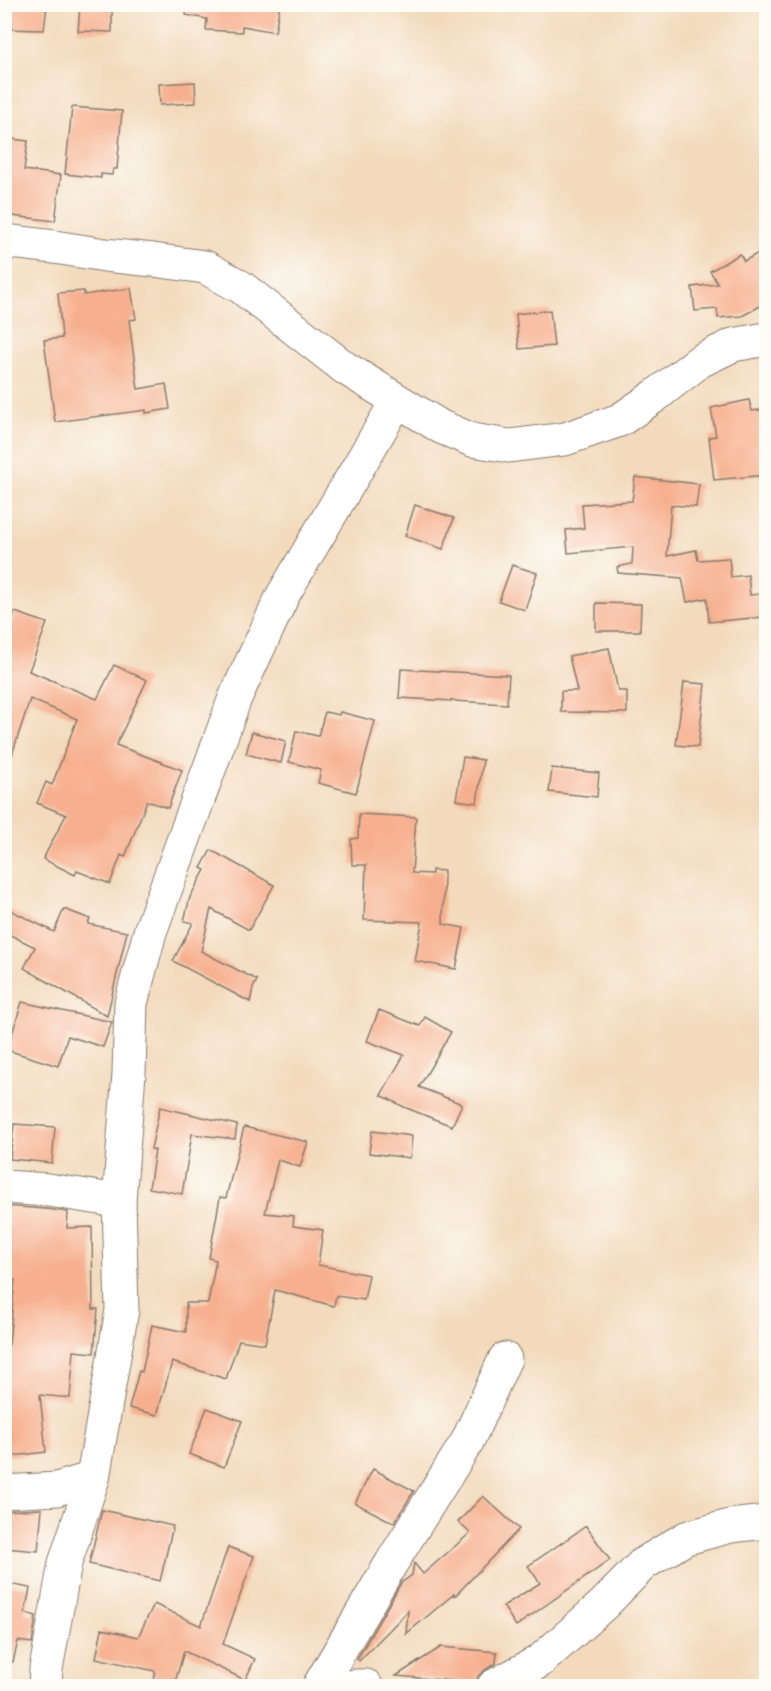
<svg xmlns="http://www.w3.org/2000/svg" width="771" height="1691" font-family="Caveat,sans-serif">
<style>
.building{fill:#f7b08f}
.lines{fill:none;stroke-linecap:round;stroke-linejoin:round}
.minor-casing{stroke:#887b6c;stroke-width:35}
.minor{stroke:#fff;stroke-width:33}
</style>
<rect width="100%" height="100%" fill="#fdfcf7"/>
<filter id="ink" filterUnits="userSpaceOnUse"><feTurbulence type="fractalNoise" baseFrequency=".0167" numOctaves="2"/><feDisplacementMap in="SourceGraphic" scale="12" xChannelSelector="R" yChannelSelector="G"/><feConvolveMatrix kernelMatrix="1 2 1 2 8 2 1 2 1" color-interpolation-filters="sRGB"/></filter>
<filter id="wash" filterUnits="userSpaceOnUse"><feTurbulence type="fractalNoise" baseFrequency=".008" numOctaves="4" result="noise"/><feDisplacementMap in="SourceGraphic" scale="24" xChannelSelector="R" yChannelSelector="G"/><feGaussianBlur stdDeviation="1.35" result="paint"/><feColorMatrix in="noise" values="0 0 0 0 0 0 0 0 0 0 0 0 0 0 0 0 0 1.4 0 .05"/><feComposite in="paint" operator="in"/></filter>
<g filter="url(#wash)">
<rect width="100%" height="100%" fill="#f3dabc"/>
<g id="blocks">
<g class="building">
<path d="M92,4H112V32L78,31L80,6H92Z"/>
<path d="M187,4H280L275,32L242,26V32L206,30L207,19L186,15Z"/>
<path d="M4,5L47,6L44,30L4,29Z"/>
<path d="M195,82L196,103L160,105L159,84Z"/>
<path d="M72,107L122,111L117,169H113L112,175L101,174V178L65,174Z"/>
<path d="M4,138L28,141L24,170L61,175L55,221L4,215Z"/>
<path d="M766,249V282L759,286L766,300V303L742,316L718,318L717,309L695,311L692,287L718,284L710,271L740,254L744,261Z"/>
<path d="M131,288L136,319L129,320L138,389L166,384L170,409L146,413V410L55,422L44,340L62,338L58,293L84,291V295Z"/>
<path d="M550,310L554,346L519,349L516,314Z"/>
<path d="M749,400L752,411L766,409V475L714,480L709,437L716,436L711,408Z"/>
<path d="M635,477L699,484L696,507L671,505L667,556L696,550L698,560L729,558L731,577L748,575L750,595L761,594L763,617L709,622L707,598L687,602L682,578L618,573L617,567L632,564L633,547L568,553L566,530L584,528L582,504L632,501Z"/>
<path d="M415,505L454,518L443,549L405,536Z"/>
<path d="M512,565L537,573L525,610L499,601Z"/>
<path d="M596,603L641,604L640,631H596Z"/>
<path d="M15,612L47,623L29,671L97,699L114,665L147,680L116,745L182,770L168,808L147,801L125,857L121,855L110,884L77,871L75,875L43,859L66,815L37,803L46,782L52,785L77,719L30,699L9,764L4,763V640Z"/>
<path d="M609,648L618,691H627V713L561,712V691H577L569,656Z"/>
<path d="M401,669L509,675L507,704L399,698Z"/>
<path d="M684,682L705,684L698,747L676,745Z"/>
<path d="M325,712L339,715L340,712L375,721L356,793L318,783L321,770L289,762L296,731L318,736Z"/>
<path d="M252,732L286,741L281,763L246,754Z"/>
<path d="M463,757L483,760L477,803L456,800Z"/>
<path d="M552,768L599,773L597,797L549,792Z"/>
<path d="M359,814L416,817L412,873L432,874V870L444,871L443,924L464,928L456,969L415,961L422,922L364,920L366,865H352L351,839L358,838Z"/>
<path d="M211,850L274,885L249,930L211,909L201,951L257,980L253,988L250,1002L173,961L193,923L184,921L190,897L205,870L201,868Z"/>
<path d="M4,907L54,932L64,909L90,919L88,924L127,932L107,1016L24,968L35,947L4,932Z"/>
<path d="M22,1002L112,1022L103,1047L68,1036L58,1066L7,1050Z"/>
<path d="M379,1010L420,1026L425,1017L451,1032L419,1087L462,1104L452,1126L404,1107L381,1095L404,1055L367,1041Z"/>
<path d="M160,1107L237,1125L235,1139L192,1134L182,1194L149,1188L155,1150L151,1149Z"/>
<path d="M14,1124L55,1127L52,1163L10,1159Z"/>
<path d="M244,1127L308,1142L300,1167L278,1160L265,1213L294,1216L293,1226L323,1230L318,1265L369,1275L364,1300L336,1296L334,1306L275,1290L265,1344L239,1340L226,1379L172,1362L157,1415L129,1408L139,1371L142,1372L152,1325L186,1332V1303H208L216,1260L209,1258L220,1197L226,1198Z"/>
<path d="M372,1131L412,1136L410,1158L369,1153Z"/>
<path d="M4,1206L46,1209L68,1212L67,1228L92,1227L93,1309H98L94,1353L74,1351L70,1398L40,1395L46,1452L4,1457V1343L9,1344L15,1280L4,1279Z"/>
<path d="M207,1408L242,1421L224,1467L189,1454Z"/>
<path d="M373,1469L414,1491L394,1523L355,1503Z"/>
<path d="M483,1496L519,1529L455,1596L454,1594L406,1634L408,1611L359,1661L357,1659L401,1583L412,1575L414,1563L423,1574L470,1533L458,1522Z"/>
<path d="M42,1509L38,1551L4,1548V1511Z"/>
<path d="M102,1510L173,1526L160,1581L89,1564Z"/>
<path d="M586,1526L610,1560L516,1626L503,1606L540,1583L528,1566Z"/>
<path d="M228,1547L254,1556L223,1644L255,1659L245,1680L184,1651L174,1686H154L155,1671L96,1658L102,1629L138,1637L154,1604L201,1626Z"/>
<path d="M4,1583L30,1588L25,1613L36,1616L32,1643L18,1641L13,1662L4,1661Z"/>
<path d="M441,1647L497,1652L496,1663L485,1670L478,1676L476,1683L396,1676Z"/>
</g>
</g>
</g>
<g filter="url(#ink)">
<use href="#blocks" fill-opacity="0" stroke="#887b6c" stroke-width="1.5"/>
<g class="lines">
<g class="minor-casing">
<g id="minor">
<path d="M4,241L54,247L105,255L153,260L205,267L241,287L345,368L441,427L472,440L509,446L565,439L620,420L655,396L700,361L733,345L766,339"/>
<path d="M4,1187L48,1190L119,1201"/>
<path d="M4,1492L57,1489L93,1478"/>
<path d="M45,1686L46,1669L65,1563L93,1478L122,1310L119,1201L129,1073L131,1003L150,932L235,698L283,595L397,401"/>
<path d="M319,1686L392,1562L467,1442L505,1359"/>
<path d="M354,1686H366"/>
<path d="M494,1686L540,1661L604,1604L643,1564L686,1538L730,1526L766,1522"/>
</g>
</g>
<use href="#minor" class="minor"/>
</g>
</g>
<rect width="771" height="1691" fill="none" stroke="#fdfcf7" stroke-width="24"/>
</svg>
